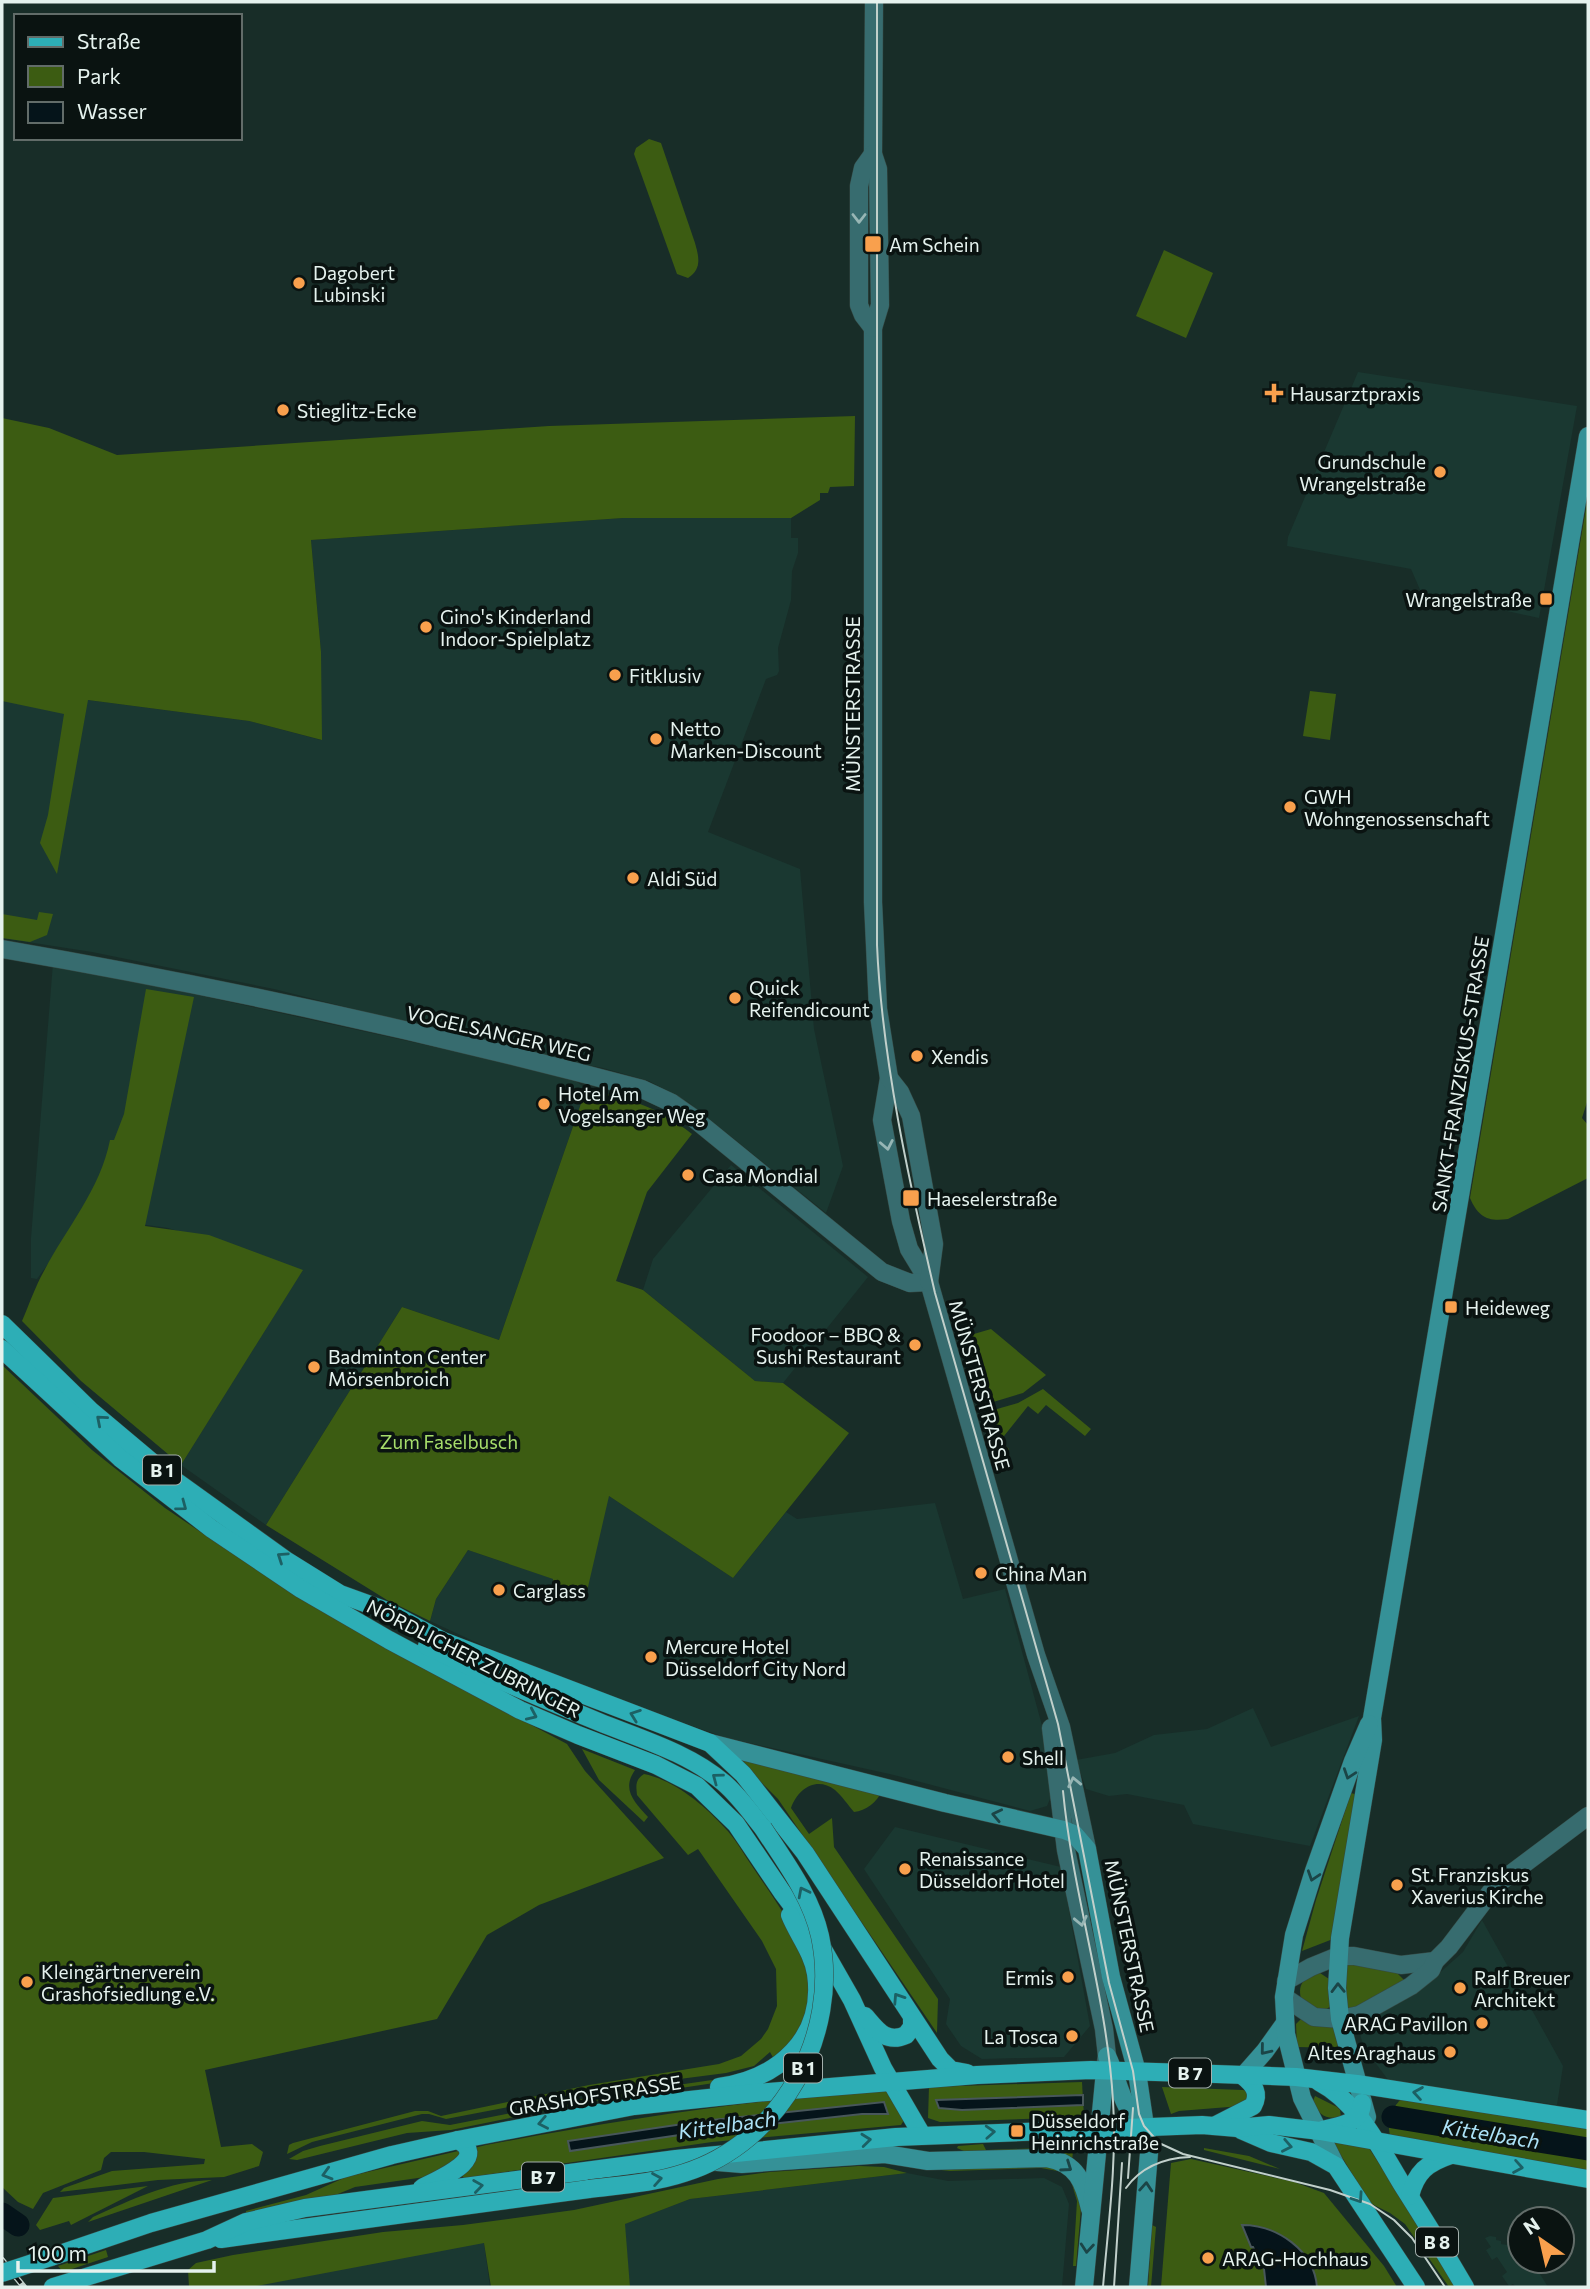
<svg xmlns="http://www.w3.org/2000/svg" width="1590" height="2289" font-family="Commissioner,sans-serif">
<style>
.built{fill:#1a3831}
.green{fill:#3c5c12}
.water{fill:#05141a;stroke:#48575a;stroke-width:2}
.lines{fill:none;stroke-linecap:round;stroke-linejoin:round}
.river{stroke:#05141a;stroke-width:23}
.tertiary-casing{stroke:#354944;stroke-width:19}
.secondary-casing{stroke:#354944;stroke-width:19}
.primary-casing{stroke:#354944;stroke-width:19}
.tertiary{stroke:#376c6f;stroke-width:18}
.secondary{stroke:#359197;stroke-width:18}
.primary{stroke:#2daeb6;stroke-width:18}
.tram{stroke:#c1d0cb;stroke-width:2}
.rail-casing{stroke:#c1d0cb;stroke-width:6}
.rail{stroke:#0a1311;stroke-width:3.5;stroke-dasharray:10;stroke-linecap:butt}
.primary-bridge-casing{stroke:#354944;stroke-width:19;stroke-linecap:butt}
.primary-bridge{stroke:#2daeb6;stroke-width:18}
.oneway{stroke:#97b6b5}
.oneway2{stroke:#1c6064}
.oneway3{stroke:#1b4547}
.poi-dot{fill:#f9a04d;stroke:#0a1311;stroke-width:2.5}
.labels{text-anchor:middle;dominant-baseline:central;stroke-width:7;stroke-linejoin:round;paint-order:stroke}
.shield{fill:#0a1311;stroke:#a3afac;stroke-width:2}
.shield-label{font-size:18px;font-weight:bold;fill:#e5f2ee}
.poi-label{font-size:19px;fill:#e5f2ee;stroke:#0a1311;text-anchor:start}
.street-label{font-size:19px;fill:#e5f2ee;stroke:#0a1311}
.park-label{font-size:19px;fill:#a6dd6b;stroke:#0a1311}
.water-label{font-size:21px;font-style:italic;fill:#ade3f8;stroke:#0a1311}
</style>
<rect width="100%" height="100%" fill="#182d28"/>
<g class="built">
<path d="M1358,372L1577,406L1539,618L1421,592L1411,569L1287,546L1288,537Z"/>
<path d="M623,518H791V538H798V553L792,571L791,600L778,648L779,671L777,675L766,679L708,832L800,869L814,1029L843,1166L826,1213L688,1102L649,1081L603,1068L536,1055L274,989L92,952L2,938V680L88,700L249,721L321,740V652L311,540Z"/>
<path d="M53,963L571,1077L586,1089L499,1340L402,1307L266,1525L181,1465L302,1271L168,1228L83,1216L37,1279L31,1278V1238Z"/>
<path d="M731,1165L868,1277L783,1383L755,1381L643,1290L653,1259Z"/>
<path d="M609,1496L733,1578L786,1512L797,1519L935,1503L963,1599L1005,1589L1044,1733L1052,1794L1047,1806L1030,1811L894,1775L727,1738L555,1679L430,1621L436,1599L468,1550L554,1579Z"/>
<path d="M1253,1708L1271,1747L1359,1716L1310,1846L1193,1824L1184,1805L1127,1794L1109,1796L1086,1789L1076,1760L1115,1753L1154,1735L1207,1729Z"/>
<path d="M895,1827L1061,1867L1090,2026L1064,2057L982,2059L961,2046L946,2024L950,1999L864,1869Z"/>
<path d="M1482,1920L1563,2066L1557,2105L1389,2081L1365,2049L1361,2038L1359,2029L1381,2008L1435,1977L1463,1952Z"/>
<path d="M907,2173L948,2181L1044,2178L1062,2187L1069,2204L1062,2287H630L624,2224L690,2199Z"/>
<path d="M483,2236L490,2287H221Z"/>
<path d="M1490,2236L1496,2237V2240L1501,2241V2244L1520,2247V2261H1542L1535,2266L1548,2287H1516L1513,2284L1509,2286L1502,2276L1507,2272L1497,2257L1492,2260L1486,2250L1491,2247L1485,2238Z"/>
</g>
<g class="green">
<path d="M649,139L661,143L695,243C699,257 702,269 688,278L677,274L634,154L636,148Z"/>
<path d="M1164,250L1213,273L1186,338L1136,316Z"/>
<path d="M855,416L854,486L830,487L828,493H820V500L791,518H623L311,540L321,652L322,740L249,721L88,700L57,874L40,843L48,815L64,714L2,701V418L49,428L117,455L549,426Z"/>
<path d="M1588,496V1099L1582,1118L1588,1125V1178L1508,1219C1488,1222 1478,1217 1470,1198Z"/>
<path d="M1310,691L1336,694L1330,740L1303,736Z"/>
<path d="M39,912L53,914L47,935L30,942L2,938V914L37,920Z"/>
<path d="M146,989L194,997L145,1226L209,1235L303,1270L181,1465L81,1381L22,1321C29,1305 35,1287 44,1271C67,1227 100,1190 110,1140H114L124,1114Z"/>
<path d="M586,1089C629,1099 657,1106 692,1134L647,1192L616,1281L643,1290L755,1381L783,1383L849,1433L733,1578L609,1496L585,1600L553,1596V1579L468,1550L436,1599L430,1621L387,1600L266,1525L402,1307L499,1340Z"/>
<path d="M991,1329L1046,1375L1023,1393L990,1403L985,1399L967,1336Z"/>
<path d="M2,1365L92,1450L165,1508L257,1570L410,1660L567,1744L585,1771L664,1858L539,1905L487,1935L437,2019L205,2070L221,2147L252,2144L263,2152L259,2166L224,2177L158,2180L60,2192L64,2188L112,2171L204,2164L205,2159L144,2152H111L104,2158L101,2170L43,2193L33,2209L18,2202L2,2187Z"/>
<path d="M1043,1389L1091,1429L1085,1436L1046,1405L1038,1414L1028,1406L1000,1441L1009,1449L1005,1455L996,1457L983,1413L1018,1403Z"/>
<path d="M582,1749L635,1770C621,1790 635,1802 648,1817L644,1822L599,1780Z"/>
<path d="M736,1757L882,1791C877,1802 866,1811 854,1812C848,1805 842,1796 835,1790C817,1776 798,1788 791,1808L809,1834L832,1818L834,1847L938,1999L937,2033L778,1799Z"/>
<path d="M644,1774C674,1780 704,1805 724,1827C735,1838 743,1853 752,1866C776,1902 810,1945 810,1991C810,2022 794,2040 775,2061L770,2052L754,2066L726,2073L602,2089L446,2119L429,2114H422L312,2142L287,2154L289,2145L293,2143L415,2111H428L441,2116L589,2085L719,2064L741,2056L761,2039L768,2029L777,2006L776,1969L762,1941L698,1849L688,1855L637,1795C636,1785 635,1780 644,1774Z"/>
<path d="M1351,1793L1358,1795L1333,1939L1302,1951L1316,1900Z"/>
<path d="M1344,1962L1394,1970L1405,1981L1347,2017Z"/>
<path d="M1320,1973L1329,1979L1332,2005L1323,2012L1302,2002C1296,1984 1304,1977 1320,1973Z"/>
<path d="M1301,2019L1335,2024L1338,2048L1297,2047L1296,2024Z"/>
<path d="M733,2077L734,2080L588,2102L451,2130L407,2133L297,2160L289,2159L303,2151L320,2146L422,2121L450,2125L587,2098Z"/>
<path d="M1082,2082L1084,2117L940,2122L928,2118L929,2087Z"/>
<path d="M1162,2087L1243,2090L1246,2091L1249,2098L1241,2106L1179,2111L1171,2114Z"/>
<path d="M887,2090L904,2120L901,2125L712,2142L464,2178L462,2176L471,2165L474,2148L486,2145C619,2120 752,2099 887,2090Z"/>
<path d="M1315,2096L1337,2107L1340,2110L1341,2117C1325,2120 1319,2115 1313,2101Z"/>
<path d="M1402,2098L1588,2126V2174L1391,2139C1386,2123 1390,2110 1402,2098Z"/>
<path d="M1336,2141L1367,2145L1459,2287H1449L1405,2224L1390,2213L1370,2203L1334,2144Z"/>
<path d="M983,2144L986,2150L1070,2147L1073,2151L1072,2162L966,2152L957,2148L958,2146Z"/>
<path d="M1204,2148L1249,2156L1280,2169L1204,2150Z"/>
<path d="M458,2151L460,2153L458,2161L432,2176L355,2187L333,2196L246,2214V2211L306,2195L346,2177Z"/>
<path d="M1191,2159L1294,2182L1324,2193L1384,2266L1397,2287H1161L1171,2163Z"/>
<path d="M1043,2165L1063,2172L1041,2168L950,2171L914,2167Z"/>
<path d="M859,2166L884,2167L907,2173L690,2199L625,2224L630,2287H491L484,2243L252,2287H189L188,2270L196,2263L233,2255L383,2232L463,2225L574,2210L718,2179L770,2172Z"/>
<path d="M212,2180L88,2222L93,2217C131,2200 169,2181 212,2180Z"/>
<path d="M1071,2181L1076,2184L1081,2208L1076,2266H1073L1077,2201Z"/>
<path d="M148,2186L71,2225L69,2221L40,2230L36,2225L53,2198Z"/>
<path d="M1152,2225L1156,2227L1151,2287H1148Z"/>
<path d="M106,2250L108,2257L63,2272L58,2266Z"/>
</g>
<g class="water">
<path d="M1083,2095V2105L962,2110L939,2108L936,2100Z"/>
<path d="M884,2102L888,2114H862L700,2132L570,2151L568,2141L703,2121Z"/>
<path d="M1242,2225C1277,2225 1314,2250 1317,2287H1266L1264,2269L1253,2247H1251Z"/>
</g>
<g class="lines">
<g class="river">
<path d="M1393,2117L1588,2149"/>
<path d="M2,2214L18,2225"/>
</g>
<g class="tertiary-casing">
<g id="tertiary">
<path d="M874,2L873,154L878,169L880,305L873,328V902L878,1009L889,1078L882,1120L901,1221L909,1249L929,1282L1036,1655L1061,1727L1087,1849"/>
<path d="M873,154L863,168L859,186V305L863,315L873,328"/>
<path d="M2,949C217,986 431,1033 642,1089L672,1103L692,1117L882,1272L910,1283L929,1282"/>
<path d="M889,1078L900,1092L911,1116L934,1244L929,1282"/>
<path d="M1051,1728L1066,1850L1104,2029L1107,2056L1105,2069"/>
<path d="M1286,1981L1311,1967L1338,1956H1354L1401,1965L1435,1961"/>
<path d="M1284,1997L1314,2017L1340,2019L1359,2015L1411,1986L1431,1970L1435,1961L1449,1947L1496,1885L1588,1816"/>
</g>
</g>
<g class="secondary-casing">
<g id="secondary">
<path d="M710,1743L945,1803L1064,1830L1074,1834L1087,1849L1111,1977L1137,2072L1149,2153L1138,2287"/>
<path d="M1107,2056C1120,2083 1120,2108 1145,2127"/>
<path d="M1243,2076L1265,2051L1285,2023"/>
<path d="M1367,2117L1340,2019L1337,1988L1340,1938L1373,1740L1372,1718L1588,436"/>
<path d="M705,2161L742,2164L885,2154L928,2161L1047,2158C1077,2163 1084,2183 1090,2209"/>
<path d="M1336,2166L1302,2098L1286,2034L1284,1997L1294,1935L1314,1871L1353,1761L1369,1724"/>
<path d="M1084,2287L1105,2071"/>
</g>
</g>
<g class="primary-casing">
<g id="primary">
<path d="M2,1324L91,1411L166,1474L287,1561L340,1594L387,1611L443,1641L710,1743L743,1774L805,1853L940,2059L951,2070L967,2073"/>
<path d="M2,1349L120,1458L212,1529L301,1589L389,1640L520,1710L578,1735L656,1765L697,1786L736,1824L782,1892L816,1937L852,2000L883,2068L922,2135"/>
<path d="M427,1646C483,1674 541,1698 599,1722C641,1739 689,1753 724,1783C739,1796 751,1813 763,1828"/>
<path d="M865,2016C877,2030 886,2044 906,2035L912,2027V2020"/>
<path d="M1319,2082C1358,2102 1381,2150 1403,2186C1424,2219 1445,2253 1465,2287"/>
<path d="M719,2087C778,2079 825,2038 816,1974C813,1953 798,1935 790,1915"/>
<path d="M1214,2126L1253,2106C1260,2093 1254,2085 1243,2076"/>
<path d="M1241,2130L1271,2143L1311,2152L1336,2166L1416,2287"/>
<path d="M1323,2130C1340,2125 1361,2124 1362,2103"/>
<path d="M422,2188C436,2180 491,2159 458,2140"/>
<path d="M1410,2196C1416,2172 1427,2163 1451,2155"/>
<path d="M221,2239L589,2189"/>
<path d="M51,2257L151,2223L392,2155L458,2140L634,2106L755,2093L977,2075L1091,2070L1188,2073L1296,2077L1357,2084L1588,2120"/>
<path d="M53,2287L207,2240L246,2222L305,2208L676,2159L896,2137L1202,2125L1237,2128L1269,2125L1320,2131L1588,2179"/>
</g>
</g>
<use href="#tertiary" class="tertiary"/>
<use href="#secondary" class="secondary"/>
<use href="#primary" class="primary"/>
<g class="tram">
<path d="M877,2V945C882,1060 909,1181 935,1293L1058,1724L1109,1983L1133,2071L1139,2114L1144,2126L1159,2143L1183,2154L1330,2190L1370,2204L1394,2220L1412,2238L1445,2287"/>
<path d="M1063,1791C1073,1896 1107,1997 1113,2101C1117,2163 1108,2226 1103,2287"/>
<path d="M1128,2178L1133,2108"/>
<path d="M1126,2188C1141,2167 1165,2158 1190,2157"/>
<path d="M1114,2287L1122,2163"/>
</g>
<g class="rail-casing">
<path id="rail" d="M2,2260L24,2287"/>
</g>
<use href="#rail" class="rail"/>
<g class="primary-bridge-casing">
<g id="primary-bridge">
<path d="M589,2189C621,2185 654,2183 684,2173C781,2143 841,2034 820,1936C811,1896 785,1862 763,1828"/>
<path d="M2,2273L51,2257"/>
</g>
</g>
<use href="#primary-bridge" class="primary-bridge"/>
</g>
<defs><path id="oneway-chevron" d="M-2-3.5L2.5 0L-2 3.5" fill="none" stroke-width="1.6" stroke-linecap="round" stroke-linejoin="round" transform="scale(1.75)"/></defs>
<g class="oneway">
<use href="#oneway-chevron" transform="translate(859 218) rotate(90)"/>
<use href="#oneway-chevron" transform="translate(887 1145) rotate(79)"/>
<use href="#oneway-chevron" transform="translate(1074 1782) rotate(-102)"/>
<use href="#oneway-chevron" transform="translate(1081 1921) rotate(78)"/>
</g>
<g class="oneway2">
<use href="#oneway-chevron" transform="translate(101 1420) rotate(-139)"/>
<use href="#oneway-chevron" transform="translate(182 1506) rotate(37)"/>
<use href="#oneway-chevron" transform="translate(282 1557) rotate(-146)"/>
<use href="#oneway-chevron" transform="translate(532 1715) rotate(24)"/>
<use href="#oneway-chevron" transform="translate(635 1715) rotate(-160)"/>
<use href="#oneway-chevron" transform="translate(717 1778) rotate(-143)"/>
<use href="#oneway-chevron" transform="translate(803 1892) rotate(-117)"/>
<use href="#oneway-chevron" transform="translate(898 1998) rotate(-123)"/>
<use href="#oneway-chevron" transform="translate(1418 2093) rotate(-171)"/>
<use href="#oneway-chevron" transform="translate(543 2123) rotate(169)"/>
<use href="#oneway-chevron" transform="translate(990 2132) rotate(-3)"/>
<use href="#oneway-chevron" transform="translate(866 2140) rotate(-6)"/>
<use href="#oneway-chevron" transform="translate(1287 2146) rotate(11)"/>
<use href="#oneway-chevron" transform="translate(1518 2167) rotate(10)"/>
<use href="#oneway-chevron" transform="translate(327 2174) rotate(164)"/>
<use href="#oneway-chevron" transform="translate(657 2179) rotate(-10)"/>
<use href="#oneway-chevron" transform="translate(478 2186) rotate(-8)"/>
<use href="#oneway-chevron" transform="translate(1358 2198) rotate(56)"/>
</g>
<g class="oneway3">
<use href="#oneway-chevron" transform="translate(1349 1774) rotate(109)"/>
<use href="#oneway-chevron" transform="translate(997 1815) rotate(-168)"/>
<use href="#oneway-chevron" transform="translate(1313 1876) rotate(108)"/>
<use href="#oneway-chevron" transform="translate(1338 1988) rotate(-91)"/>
<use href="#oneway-chevron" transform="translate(1265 2050) rotate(129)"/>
<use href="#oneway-chevron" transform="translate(1067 2167) rotate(35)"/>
<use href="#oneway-chevron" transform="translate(1146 2187) rotate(-86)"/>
<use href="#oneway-chevron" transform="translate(1087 2248) rotate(95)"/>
</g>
<g class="poi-dot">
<rect x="864" y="235" width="18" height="18" rx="3.5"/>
<circle cx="299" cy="283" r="7"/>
<path d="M1270.5 382.5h7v7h7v7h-7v7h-7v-7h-7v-7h7z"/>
<circle cx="283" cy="410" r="7"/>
<circle cx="1440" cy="472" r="7"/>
<rect x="1539" y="592" width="14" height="14" rx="3.5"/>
<circle cx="426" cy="627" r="7"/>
<circle cx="615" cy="675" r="7"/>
<circle cx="656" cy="739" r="7"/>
<circle cx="1290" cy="807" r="7"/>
<circle cx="633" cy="878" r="7"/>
<circle cx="735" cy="998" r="7"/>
<circle cx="917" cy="1056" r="7"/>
<circle cx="544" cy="1104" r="7"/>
<circle cx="688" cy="1175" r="7"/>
<rect x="902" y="1189" width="18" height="18" rx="3.5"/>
<rect x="1444" y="1300" width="14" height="14" rx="3.5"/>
<circle cx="915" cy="1345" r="7"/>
<circle cx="314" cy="1367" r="7"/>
<circle cx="981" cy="1573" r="7"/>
<circle cx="499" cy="1590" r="7"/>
<circle cx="651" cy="1657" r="7"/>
<circle cx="1008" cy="1757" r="7"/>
<circle cx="905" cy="1869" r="7"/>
<circle cx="1397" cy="1885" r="7"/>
<circle cx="1068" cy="1977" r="7"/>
<circle cx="27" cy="1982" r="7"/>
<circle cx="1460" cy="1988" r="7"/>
<circle cx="1482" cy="2023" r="7"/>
<circle cx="1072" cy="2036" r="7"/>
<circle cx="1450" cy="2052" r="7"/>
<rect x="1010" y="2124" width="14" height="14" rx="3.5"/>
<circle cx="1208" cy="2258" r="7"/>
</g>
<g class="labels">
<g class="shield">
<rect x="143" y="1455.5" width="38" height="29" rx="5"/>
<rect x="784" y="2053.5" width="38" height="29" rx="5"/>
<rect x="1169" y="2058.5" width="42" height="29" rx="5"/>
<rect x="522" y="2162.5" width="42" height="29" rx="5"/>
<rect x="1416" y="2227.5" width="42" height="29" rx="5"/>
</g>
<g class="shield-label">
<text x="162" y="1470">B 1</text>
<text x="803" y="2068">B 1</text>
<text x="1190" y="2073">B 7</text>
<text x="543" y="2177">B 7</text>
<text x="1437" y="2242">B 8</text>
</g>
<g class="poi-label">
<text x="889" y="244">Am Schein</text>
<text x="313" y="272">Dagobert<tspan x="313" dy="22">Lubinski</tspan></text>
<text x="1290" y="393">Hausarztpraxis</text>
<text x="297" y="410">Stieglitz-Ecke</text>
<text x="1426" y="461" text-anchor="end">Grundschule<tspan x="1426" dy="22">Wrangelstraße</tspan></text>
<text x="1532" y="599" text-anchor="end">Wrangelstraße</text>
<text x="440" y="616">Gino's Kinderland<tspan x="440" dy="22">Indoor-Spielplatz</tspan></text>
<text x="629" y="675">Fitklusiv</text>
<text x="670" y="728">Netto<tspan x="670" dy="22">Marken-Discount</tspan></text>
<text x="1304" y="796">GWH<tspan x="1304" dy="22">Wohngenossenschaft</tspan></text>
<text x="647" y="878">Aldi Süd</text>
<text x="749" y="987">Quick<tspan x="749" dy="22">Reifendicount</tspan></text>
<text x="931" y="1056">Xendis</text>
<text x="558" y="1093">Hotel Am<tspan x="558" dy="22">Vogelsanger Weg</tspan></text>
<text x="702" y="1175">Casa Mondial</text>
<text x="927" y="1198">Haeselerstraße</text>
<text x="1465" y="1307">Heideweg</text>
<text x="901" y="1334" text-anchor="end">Foodoor – BBQ &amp;<tspan x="901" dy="22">Sushi Restaurant</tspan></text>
<text x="328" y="1356">Badminton Center<tspan x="328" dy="22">Mörsenbroich</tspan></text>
<text x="995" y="1573">China Man</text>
<text x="513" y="1590">Carglass</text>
<text x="665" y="1646">Mercure Hotel<tspan x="665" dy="22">Düsseldorf City Nord</tspan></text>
<text x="1022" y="1757">Shell</text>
<text x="919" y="1858">Renaissance<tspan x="919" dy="22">Düsseldorf Hotel</tspan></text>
<text x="1411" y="1874">St. Franziskus<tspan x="1411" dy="22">Xaverius Kirche</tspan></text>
<text x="41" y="1971">Kleingärtnerverein<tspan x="41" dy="22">Grashofsiedlung e.V.</tspan></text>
<text x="1054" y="1977" text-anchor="end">Ermis</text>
<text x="1474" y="1977">Ralf Breuer<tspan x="1474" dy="22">Architekt</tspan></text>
<text x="1468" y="2023" text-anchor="end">ARAG Pavillon</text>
<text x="1058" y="2036" text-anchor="end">La Tosca</text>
<text x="1436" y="2052" text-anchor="end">Altes Araghaus</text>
<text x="1031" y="2120">Düsseldorf<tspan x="1031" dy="22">Heinrichstraße</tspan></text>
<text x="1222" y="2258">ARAG-Hochhaus</text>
</g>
<g class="street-label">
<text transform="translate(852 704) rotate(-90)">MÜNSTERSTRASSE</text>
<text transform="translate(499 1033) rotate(13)">VOGELSANGER WEG</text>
<text transform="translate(1460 1074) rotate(-81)">SANKT-FRANZISKUS-STRASSE</text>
<text transform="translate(980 1385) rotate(74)">MÜNSTERSTRASSE</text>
<text transform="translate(474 1658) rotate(27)">NÖRDLICHER ZUBRINGER</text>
<text transform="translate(1130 1946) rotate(78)">MÜNSTERSTRASSE</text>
<text transform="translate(595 2095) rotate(-9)">GRASHOFSTRASSE</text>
</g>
<g class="park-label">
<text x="449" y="1441">Zum Faselbusch</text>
</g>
<g class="water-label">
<text transform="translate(727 2124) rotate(-8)">Kittelbach</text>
<text transform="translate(1491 2133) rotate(9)">Kittelbach</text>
</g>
</g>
<rect width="1590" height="2289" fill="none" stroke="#e5f2ee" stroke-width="7"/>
<rect x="14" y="14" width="228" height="126" fill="#0a1311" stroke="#626c69" stroke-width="2"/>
<rect x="28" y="37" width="35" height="10" fill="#2daeb6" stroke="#626c69" stroke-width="2"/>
<text x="77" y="49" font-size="21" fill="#e5f2ee">Straße</text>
<rect x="28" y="66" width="35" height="21" fill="#3c5c12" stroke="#626c69" stroke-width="2"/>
<text x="77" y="84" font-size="21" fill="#e5f2ee">Park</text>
<rect x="28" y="102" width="35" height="21" fill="#05141a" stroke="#626c69" stroke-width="2"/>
<text x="77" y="119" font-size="21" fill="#e5f2ee">Wasser</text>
<g transform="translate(1541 2240) rotate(326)"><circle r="33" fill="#0a1311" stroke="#626c69" stroke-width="2"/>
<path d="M0-5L12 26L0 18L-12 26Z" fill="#f9a04d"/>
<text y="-10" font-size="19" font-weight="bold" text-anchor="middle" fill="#e5f2ee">N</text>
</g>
<path d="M18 2261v10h196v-10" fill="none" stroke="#e5f2ee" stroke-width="3.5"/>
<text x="28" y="2261" font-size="21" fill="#e5f2ee" stroke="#0a1311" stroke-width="5" paint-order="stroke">100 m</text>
</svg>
